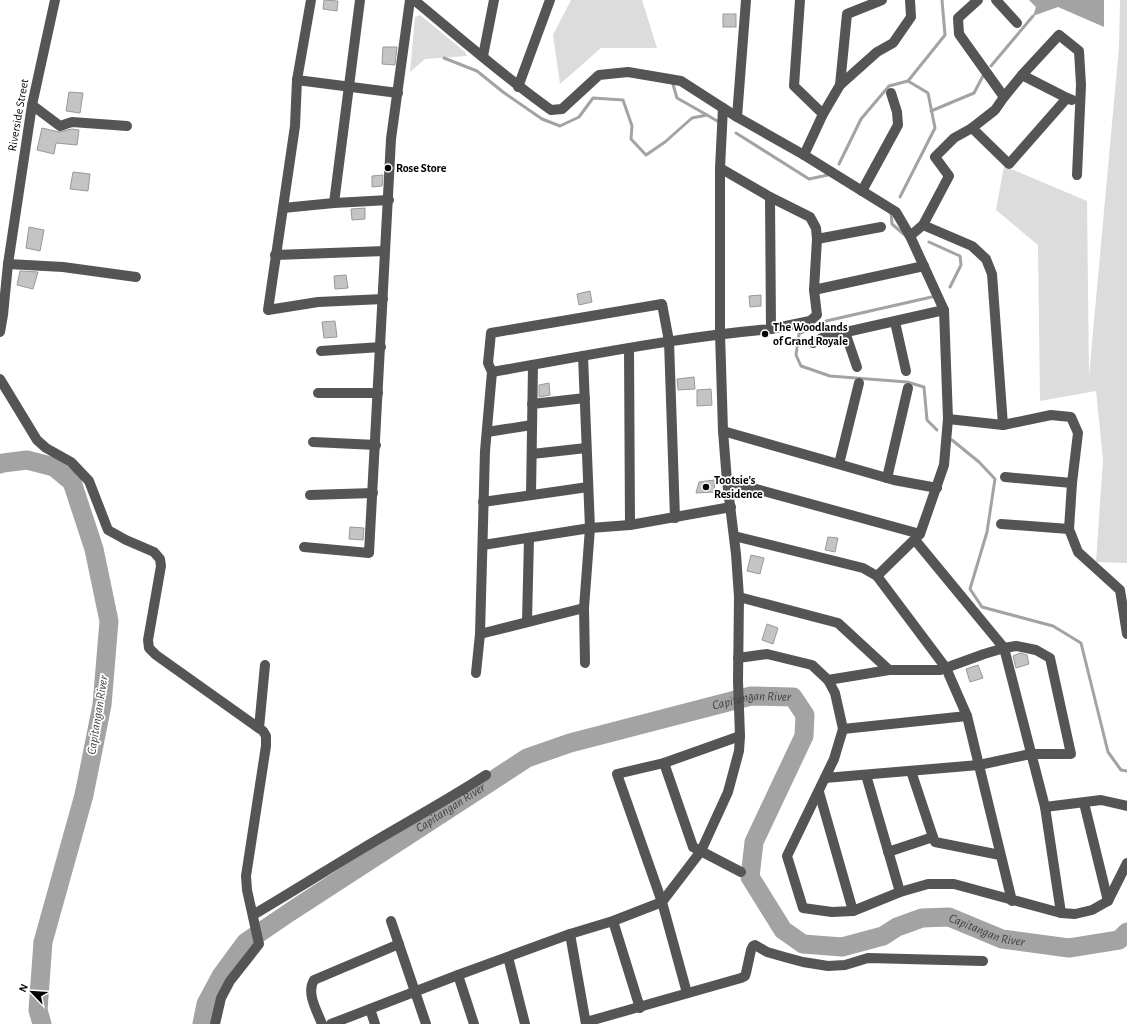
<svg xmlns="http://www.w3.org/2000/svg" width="1127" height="1024" font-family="'Alegreya Sans',sans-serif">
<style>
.green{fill:#dcdcdc}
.water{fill:#a3a3a3}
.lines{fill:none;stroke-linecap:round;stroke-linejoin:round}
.stream{stroke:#a3a3a3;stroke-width:3}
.river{stroke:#a3a3a3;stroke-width:19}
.building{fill:#c4c4c4;stroke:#999}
.minor{stroke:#555;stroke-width:10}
.poi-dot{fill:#000;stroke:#fff;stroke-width:1.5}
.labels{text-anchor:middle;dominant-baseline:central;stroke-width:3.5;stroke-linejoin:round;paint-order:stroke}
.street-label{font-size:12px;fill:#000;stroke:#fff}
.poi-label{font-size:12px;font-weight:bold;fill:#000;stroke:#fff;text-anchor:start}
.water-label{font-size:13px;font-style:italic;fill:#444;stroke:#fff}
</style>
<rect width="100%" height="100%" fill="#fff"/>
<g class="green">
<path d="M571,0H642L657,48H601L560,84L553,35Z"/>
<path d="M1120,0H1127V563L1096,562L1103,459L1096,391L1040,401L1038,245L996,210L1004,166L1087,201L1089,376L1119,47Z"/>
<path d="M420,15L465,52L467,56L425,59L410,72L415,17Z"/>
</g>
<path class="water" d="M1029,0H1104V27L1058,7L1033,16L1036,7Z"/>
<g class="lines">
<g class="stream">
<path d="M444,58L477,71L503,92L542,119L560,126L579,117L593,98L623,100L632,126L631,139L646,155L665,142L692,118L707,115L719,122"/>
<path d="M991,66L1033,16"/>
<path d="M672,81L677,98L707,115"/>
<path d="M908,81L945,35L942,0"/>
<path d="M931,111L974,93L984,74"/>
<path d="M736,133L809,179L828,175"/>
<path d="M839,164L861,119L889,86L908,81L928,93L935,128L900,197"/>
<path d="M891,212L892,224L907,237"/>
<path d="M929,242L960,256L961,265L950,287"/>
<path d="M936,296L826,321L799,334L796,355L801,366L830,376L907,382L924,387L927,420L937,430"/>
<path d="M952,440L979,462L995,479L987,532L970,589L982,607L1053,626L1081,643L1108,752L1121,770L1127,771"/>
</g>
<g class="river">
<path d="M0,464L3,463L27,460L54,467L72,482L94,549L109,621L102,705L84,795L43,942L38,1010L42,1024"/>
<path id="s1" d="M202,1024L206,1004L221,976L246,942L290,912L527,758L570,743L751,696L793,697L805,715L804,736L754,842L750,877L783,930L803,944L842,947L883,936L897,927L922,918L949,917L1002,939L1069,948L1119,940L1127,932"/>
</g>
</g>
<g class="building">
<path d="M324,0L338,1L337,11L323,9Z"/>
<rect x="723" y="14" width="13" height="13"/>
<path d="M383,47H397L395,65L382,64Z"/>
<path d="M69,92L83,93L80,113L66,111Z"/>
<path d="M42,128L59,132L72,129L79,130L77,145L56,143L54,154L37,150Z"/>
<path d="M73,172L90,174L88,191L70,189Z"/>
<path d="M383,175L382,186L372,187V176Z"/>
<path d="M365,208V219L352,220L351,209Z"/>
<path d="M29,227L44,230L40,251L26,248Z"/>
<path d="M20,271L38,272L33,289L17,285Z"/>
<path d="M346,275L348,288L335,289L334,276Z"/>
<path d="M590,291L592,302L579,305L577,294Z"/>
<path d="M761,295V306L750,307L749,296Z"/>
<path d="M335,321L337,337L324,338L322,322Z"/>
<path d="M694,377L695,389L678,390L677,379Z"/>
<path d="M549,383L550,395L539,397V385Z"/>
<path d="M711,389L712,405L697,406V390Z"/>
<path d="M714,480L715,492L696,493L699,482Z"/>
<path d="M350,527L364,528L363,540L349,539Z"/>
<path d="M828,537L838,538L835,552L825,550Z"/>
<path d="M751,555L764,558L760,574L747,571Z"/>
<path d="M767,624L778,628L773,644L762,640Z"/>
<path d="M1020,653L1027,655L1029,664L1016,668L1013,656Z"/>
<path d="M978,665L983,678L970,682L966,669Z"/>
</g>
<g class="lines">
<g class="minor">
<path d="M311,0L297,80L398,93"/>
<path d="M414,0C459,37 503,76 551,110L562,109L599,75L628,72L681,81L737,117L746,0"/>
<path d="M800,0L794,86L823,114"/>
<path d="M978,0L958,18L959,34L1004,97"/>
<path d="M996,0L1017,23"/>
<path d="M483,56L494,0"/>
<path d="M1022,75L1067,98L1072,100"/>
<path d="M297,80L295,126L268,310L318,302L383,299"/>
<path d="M840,85L877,52L893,43L911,17L910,0"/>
<path d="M518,87L550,0"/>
<path d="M32,105L60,126L72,122L127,126"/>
<path d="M737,117L804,155L896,212L910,236L944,310L948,419L944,465L920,534L877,576"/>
<path d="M972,128L1009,164L1067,98"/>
<path d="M804,155L823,114L840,85L847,14L882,0"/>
<path d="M862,191L898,125L897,112L891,93"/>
<path d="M770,197L810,217L816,228L817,239L814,290L817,315L810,321L771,329"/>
<path d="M334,203L360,0"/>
<path d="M283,208L334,203L389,200"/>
<path d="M923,225L949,176L935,157L954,138L972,128L995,110L1004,97L1022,75L1059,35L1079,51L1081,85L1077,175"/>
<path d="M910,236L923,225L972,246L986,259L992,274L1003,425"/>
<path d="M817,239L881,227"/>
<path d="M275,255L385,251"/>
<path d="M8,264L63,267L136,277"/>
<path d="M814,290L924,266"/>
<path d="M895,322L906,371"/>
<path d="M0,332L3,315L8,264L32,105L55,0"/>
<path d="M845,332L857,367"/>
<path d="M813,343L824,337L944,310"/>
<path d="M629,348L630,525"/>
<path d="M321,351L381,347"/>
<path d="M583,356L590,528L584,608L585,663"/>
<path d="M492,372C585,356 678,337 771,329L770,197L720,168"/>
<path d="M0,379L37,440L46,448L71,462L89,481L108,530L126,540L154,552L160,559L161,566L148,640L149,648L156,655L263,731L266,736V746L246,876L247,890L259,944L230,981L221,998L215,1024"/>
<path d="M318,393H378"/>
<path d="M532,404L585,398"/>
<path d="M948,419L1003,425L1051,415L1071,417L1078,433L1072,483L1069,529L1078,552L1120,590L1127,634"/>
<path d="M723,431L894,480L937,488"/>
<path d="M487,432L532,425"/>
<path d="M313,442L376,445"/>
<path d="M532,454L586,448"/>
<path d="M839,464L859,383"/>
<path d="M1005,477L1072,483"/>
<path d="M887,478L908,388"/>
<path d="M727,481L920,534"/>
<path d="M310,495L373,493"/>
<path d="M531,495L533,365"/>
<path d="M483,502L588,487"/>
<path d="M1001,524L1069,529"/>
<path d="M734,536L863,568L877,576L946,668L967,716L1012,901"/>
<path d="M915,540L1004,648L1045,807L1061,913"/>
<path d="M483,545L590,528L630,525L731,507"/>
<path d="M304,547L369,553L391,139L410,0"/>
<path d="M739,597L838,623L889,670"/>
<path d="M527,622L529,538"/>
<path d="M480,634L584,608"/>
<path d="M738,658L767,654L812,665L828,680L835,693L843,729L834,759L787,856L803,908L832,912L853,911L900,892L928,884H954L1061,913L1075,914L1092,910L1108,901L1127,863"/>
<path d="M476,673L480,634L485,451L492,372L488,363L491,333L662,304L669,341L675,518"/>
<path d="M259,728L265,665"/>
<path d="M843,729L967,716"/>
<path d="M664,763L693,847L741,872"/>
<path d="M911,771L933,837"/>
<path d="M866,775L900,892"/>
<path d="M825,778L979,765L1030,754H1071L1050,658L1036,650L1016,646L1004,648L984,654L940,670H889L828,680"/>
<path d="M819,792L853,911"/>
<path d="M1084,803L1108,901"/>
<path d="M1045,807L1101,800L1127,806"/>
<path d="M888,852L933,837L935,842L1000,855"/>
<path d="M253,915C290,893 327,870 365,847C405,823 446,801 486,775"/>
<path d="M391,921L426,1024"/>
<path d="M613,921L640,1008"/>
<path d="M570,934L586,1024"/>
<path d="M508,957L525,1024"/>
<path d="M458,975L474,1024"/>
<path d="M687,993L662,902L617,774L664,763L740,736"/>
<path d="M370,1009L375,1024"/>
<path d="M586,1022L741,978L745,976L746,973L751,950L753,946L755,945L767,952L788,958L803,962L828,966L845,965L868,958L983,961"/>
<path d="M322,1024C317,1011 306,993 314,980L399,944"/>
<path d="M331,1024L458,975L570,934L613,921L662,902L701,851L728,792L739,751L740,736L738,681L739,597L736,554L727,481L723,431L720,333V168L723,108"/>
</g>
</g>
<g class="poi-dot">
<circle cx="388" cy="168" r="4"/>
<circle cx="765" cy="334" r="4"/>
<circle cx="706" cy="487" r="4"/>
</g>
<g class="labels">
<g class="street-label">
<text transform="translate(18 115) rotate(-80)">Riverside Street</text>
</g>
<g class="poi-label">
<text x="396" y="168">Rose Store</text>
<text x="773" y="327">The Woodlands<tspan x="773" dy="14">of Grand Royale</tspan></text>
<text x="714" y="480">Tootsie's<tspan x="714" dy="14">Residence</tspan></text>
</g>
<g class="water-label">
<text stroke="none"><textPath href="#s1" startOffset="663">Capitangan River</textPath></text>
<text transform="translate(98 715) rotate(-81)">Capitangan River</text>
<text stroke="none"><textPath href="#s1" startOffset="339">Capitangan River</textPath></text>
<text stroke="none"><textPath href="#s1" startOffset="1179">Capitangan River</textPath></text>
</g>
</g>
<g transform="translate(32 992) rotate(295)" stroke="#ffffff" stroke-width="3" paint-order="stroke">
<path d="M0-3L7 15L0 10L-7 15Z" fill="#000000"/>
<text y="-6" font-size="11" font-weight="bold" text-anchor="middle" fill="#000000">N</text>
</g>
</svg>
